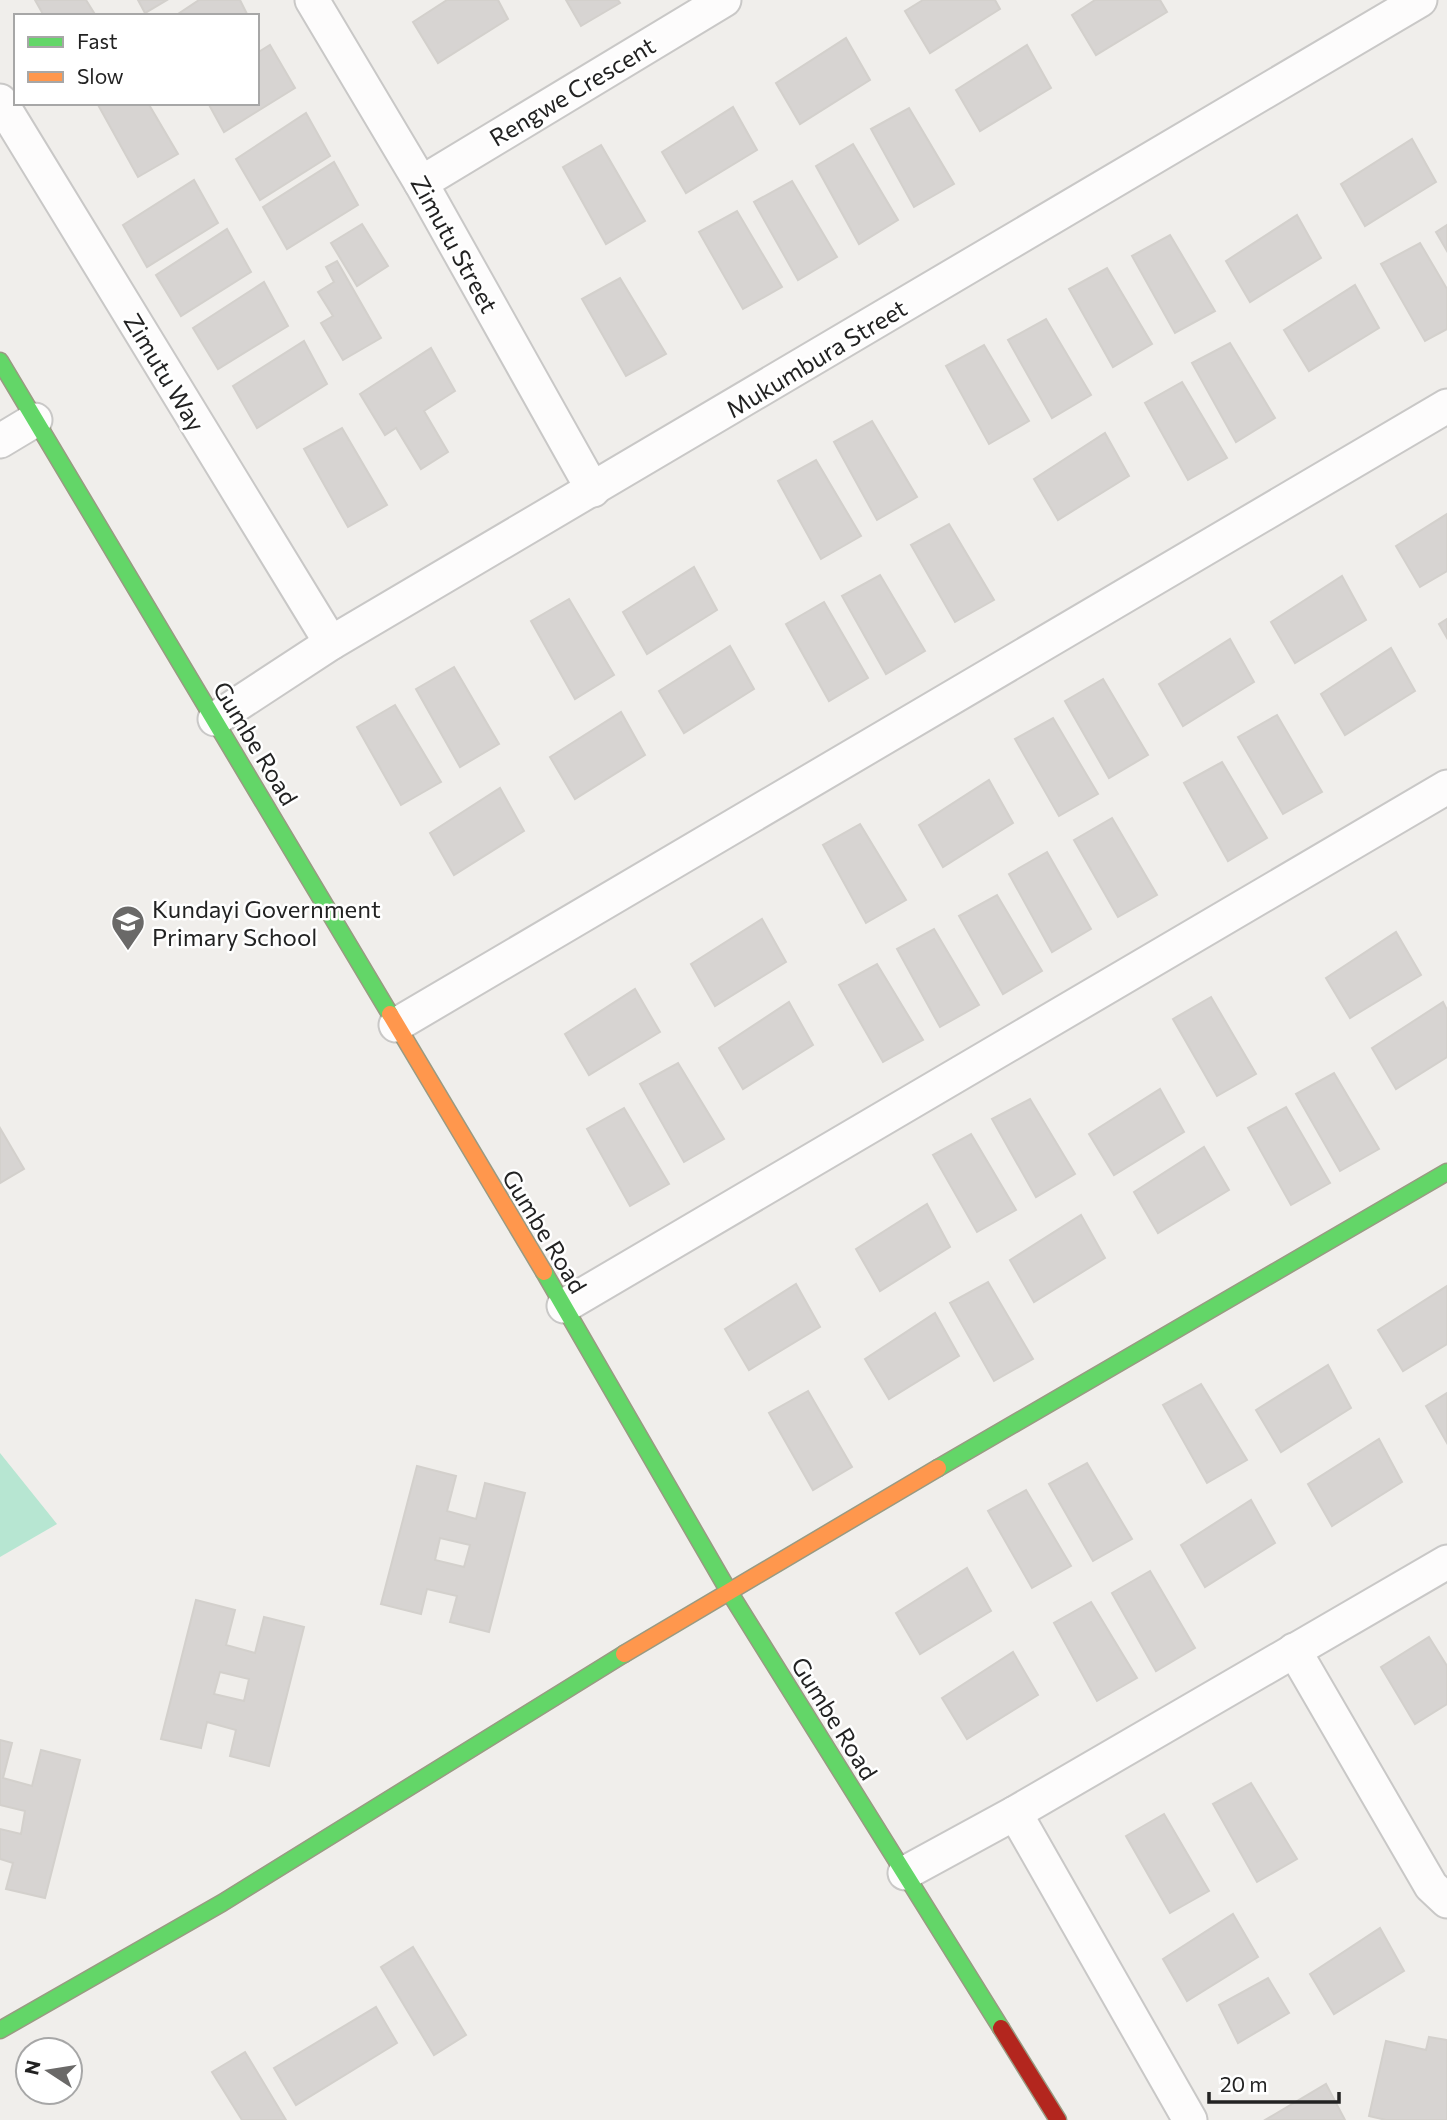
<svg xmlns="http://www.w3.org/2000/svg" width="1447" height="2120" font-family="Commissioner,sans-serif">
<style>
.pitch{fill:#b7e6d2}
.building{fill:#d7d4d2;stroke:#d3d0cc;stroke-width:2;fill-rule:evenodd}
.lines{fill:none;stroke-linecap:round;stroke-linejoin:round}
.street-casing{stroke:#c9c8c7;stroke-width:37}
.fast-casing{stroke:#999a82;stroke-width:19}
.slow-casing{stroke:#999a82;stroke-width:19}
.jam-casing{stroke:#999a82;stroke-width:19}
.street{stroke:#fdfcfc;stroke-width:33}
.fast{stroke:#63d668;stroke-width:16}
.slow{stroke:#ff974d;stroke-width:16}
.jam{stroke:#b3261e;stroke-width:16}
.labels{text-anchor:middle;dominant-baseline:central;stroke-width:5;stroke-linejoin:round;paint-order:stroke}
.street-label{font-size:24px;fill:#222;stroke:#fff}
.poi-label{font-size:24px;fill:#222;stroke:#fff;text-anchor:start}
</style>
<rect width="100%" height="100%" fill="#f0eeeb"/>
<path class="pitch" d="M0,1453L57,1524L0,1557Z"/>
<g class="building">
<path d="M35,0H86L96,16H44Z"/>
<path d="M138,0H167L145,13Z"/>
<path d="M199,0H240L248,16H175Z"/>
<path d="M447,0H498L508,19L438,63L413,22Z"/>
<path d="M566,0H618L620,3L581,26Z"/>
<path d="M923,0H995L1000,9L930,53L905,11Z"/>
<path d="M1095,0H1160L1167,12L1096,55L1072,15Z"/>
<path d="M846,38L870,80L800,124L776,83Z"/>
<path d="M270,45L295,88L224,132L208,103H257V53Z"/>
<path d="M1027,45L1051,88L980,131L956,90Z"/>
<path d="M97,103H148L178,154L138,177Z"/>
<path d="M733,107L757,150L686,193L662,152Z"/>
<path d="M909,108L954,184L914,207L871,129Z"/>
<path d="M306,113L330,156L260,200L236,159Z"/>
<path d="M1412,139L1436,182L1365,226L1341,184Z"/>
<path d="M853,144L898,220L859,244L816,166Z"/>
<path d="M601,145L645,221L606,244L563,167Z"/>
<path d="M334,162L358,205L287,249L263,207Z"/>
<path d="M194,180L218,223L147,267L123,225Z"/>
<path d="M792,181L837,257L798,280L754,202Z"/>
<path d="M737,211L782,287L743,309L699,232Z"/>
<path d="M1297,215L1321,258L1250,302L1226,261Z"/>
<path d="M362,224L388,266L357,286L331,243Z"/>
<path d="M1447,225V251L1436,232Z"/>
<path d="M227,229L251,272L181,316L156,275Z"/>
<path d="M1170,235L1215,311L1175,333L1132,256Z"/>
<path d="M1420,243L1447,289V329L1425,341L1381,264Z"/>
<path d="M337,261L381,338L343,360L321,323L333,316L318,292L334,282L326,267Z"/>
<path d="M1107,268L1152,344L1113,367L1069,289Z"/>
<path d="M620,278L666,354L626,376L582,299Z"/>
<path d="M264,282L288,326L218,369L193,328Z"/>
<path d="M1355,285L1379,328L1309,371L1284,330Z"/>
<path d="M1046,319L1091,395L1052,418L1008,340Z"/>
<path d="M304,341L327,384L257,428L233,386Z"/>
<path d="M1230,343L1275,418L1236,442L1192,363Z"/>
<path d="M984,345L1029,421L989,444L946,366Z"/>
<path d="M431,348L455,391L424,411L448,452L421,469L396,428L385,435L360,394Z"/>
<path d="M1182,382L1227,458L1188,480L1145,403Z"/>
<path d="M872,421L917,497L877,520L834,442Z"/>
<path d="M342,428L387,505L348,527L304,449Z"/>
<path d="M1105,433L1129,476L1058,520L1034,479Z"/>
<path d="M816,460L861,536L821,559L778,481Z"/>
<path d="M1447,514V571L1420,587L1396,546Z"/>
<path d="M949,524L994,600L955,622L911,545Z"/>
<path d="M694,567L717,610L647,654L623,612Z"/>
<path d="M880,575L925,651L886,674L842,596Z"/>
<path d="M1342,576L1366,620L1295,663L1271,622Z"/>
<path d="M569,599L614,675L575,699L531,621Z"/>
<path d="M824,602L868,678L829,701L786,624Z"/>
<path d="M1447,619V638L1439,624Z"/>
<path d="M1230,639L1254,682L1183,726L1159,684Z"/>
<path d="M730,646L754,689L684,733L659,691Z"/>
<path d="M1391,648L1415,691L1345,735L1321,694Z"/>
<path d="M454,667L499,744L460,767L416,689Z"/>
<path d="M1103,679L1148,755L1109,778L1065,701Z"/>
<path d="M395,705L441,782L401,805L357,727Z"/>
<path d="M621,712L645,755L575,799L550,757Z"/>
<path d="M1277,715L1322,792L1283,814L1238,737Z"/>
<path d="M1053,718L1098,794L1059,816L1015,739Z"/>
<path d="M1222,762L1267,838L1228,861L1184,783Z"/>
<path d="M989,780L1013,823L943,867L919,825Z"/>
<path d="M500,788L524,831L454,875L430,833Z"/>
<path d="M1112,818L1157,895L1118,917L1074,840Z"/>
<path d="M860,824L906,900L866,923L823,845Z"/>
<path d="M1047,852L1091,929L1052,952L1009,874Z"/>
<path d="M997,895L1042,971L1003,994L959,916Z"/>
<path d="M762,919L786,962L715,1006L691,964Z"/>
<path d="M934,929L979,1005L940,1027L897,949Z"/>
<path d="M1396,932L1421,975L1350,1018L1326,978Z"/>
<path d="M877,964L923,1040L883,1062L839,985Z"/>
<path d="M635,989L660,1032L589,1075L565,1034Z"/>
<path d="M1211,997L1256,1074L1217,1096L1173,1019Z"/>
<path d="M789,1002L813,1045L743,1089L719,1048Z"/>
<path d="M1443,1002L1447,1010V1057L1396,1089L1372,1048Z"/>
<path d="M678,1063L724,1139L684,1162L640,1084Z"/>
<path d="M1334,1073L1379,1149L1340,1171L1296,1094Z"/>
<path d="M1160,1089L1184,1132L1114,1175L1089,1134Z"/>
<path d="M1030,1099L1075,1174L1036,1197L992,1119Z"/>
<path d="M1286,1107L1330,1183L1291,1205L1248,1128Z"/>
<path d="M624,1108L669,1184L630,1206L587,1129Z"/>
<path d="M0,1128L24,1169L0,1183Z"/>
<path d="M971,1134L1016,1210L977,1232L933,1155Z"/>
<path d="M1204,1147L1229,1190L1158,1233L1134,1192Z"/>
<path d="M927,1204L950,1247L880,1291L856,1249Z"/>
<path d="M1081,1215L1105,1258L1034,1302L1010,1260Z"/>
<path d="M988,1282L1033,1359L994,1381L950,1303Z"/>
<path d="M796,1284L820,1327L749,1370L725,1329Z"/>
<path d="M1447,1286V1344L1403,1371L1378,1330Z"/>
<path d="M935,1313L959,1356L889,1399L865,1359Z"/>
<path d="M1328,1365L1351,1408L1281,1452L1256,1410Z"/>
<path d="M1201,1384L1247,1460L1207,1483L1163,1405Z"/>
<path d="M808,1391L852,1467L813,1490L769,1413Z"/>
<path d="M1447,1393V1443L1426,1406Z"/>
<path d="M1379,1439L1402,1482L1332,1526L1308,1484Z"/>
<path d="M1087,1463L1132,1539L1093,1561L1049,1484Z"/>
<path d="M417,1466L456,1476L447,1511L476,1519L485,1483L525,1493L489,1632L450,1622L457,1596L427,1589L421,1614L381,1604ZM440,1538L470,1545L464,1567L435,1560Z"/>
<path d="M1026,1490L1071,1566L1032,1588L988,1511Z"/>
<path d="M1251,1500L1275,1543L1205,1587L1181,1545Z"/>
<path d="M967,1568L991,1611L920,1654L896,1613Z"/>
<path d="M1150,1571L1195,1648L1156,1671L1112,1593Z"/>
<path d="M196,1600L235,1610L226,1645L255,1653L264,1617L304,1627L269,1766L230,1756L236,1730L207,1722L201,1748L161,1739ZM220,1672L249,1679L244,1701L214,1694Z"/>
<path d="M1091,1602L1137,1678L1097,1701L1054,1623Z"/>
<path d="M1429,1637L1447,1666V1704L1415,1724L1381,1667Z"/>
<path d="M1013,1652L1038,1695L967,1739L942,1698Z"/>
<path d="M0,1740L12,1743L3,1778L32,1786L41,1750L80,1760L45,1898L6,1889L13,1863L0,1859V1829L21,1834L25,1811L0,1805Z"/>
<path d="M1251,1783L1297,1859L1257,1882L1213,1804Z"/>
<path d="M1164,1814L1209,1891L1170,1913L1126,1836Z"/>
<path d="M1233,1914L1258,1957L1187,2001L1163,1959Z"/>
<path d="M1380,1928L1404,1971L1334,2014L1310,1974Z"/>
<path d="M413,1947L466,2035L434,2055L381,1967Z"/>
<path d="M1268,1978L1289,2013L1238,2043L1219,2005Z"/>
<path d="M376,2007L397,2043L296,2105L274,2068Z"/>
<path d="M1429,2037L1447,2040V2120H1386L1369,2116L1386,2041L1426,2050Z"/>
<path d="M245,2052L286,2120H242L212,2072Z"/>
<path d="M1326,2084L1345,2120H1265Z"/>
</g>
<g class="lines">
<g class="street-casing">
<g id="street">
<path d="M312,0L421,183L593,490"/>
<path d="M0,101L331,643"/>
<path d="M421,183L724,0"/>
<path d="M0,441L35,420"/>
<path d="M215,719L331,643L1420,0"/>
<path d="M396,1025L1447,406"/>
<path d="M564,1306L1447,787"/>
<path d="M1294,1650L1431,1886L1447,1901"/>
<path d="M1015,1813L1190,2120"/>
<path d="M905,1873L1015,1813L1447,1562"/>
</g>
</g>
<g class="fast-casing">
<g id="fast">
<path d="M0,361L390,1014"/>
<path d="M544,1272L728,1590L1001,2028"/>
<path d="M938,1468L1447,1172"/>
<path d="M0,2030L222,1903L624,1654"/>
</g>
</g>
<g class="slow-casing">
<g id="slow">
<path d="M390,1014L544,1272"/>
<path d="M624,1654L938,1468"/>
</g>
</g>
<g class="jam-casing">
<path id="jam" d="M1001,2028L1058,2120"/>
</g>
<use href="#street" class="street"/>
<use href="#fast" class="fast"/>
<use href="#slow" class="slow"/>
<use href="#jam" class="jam"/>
</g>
<defs>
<g id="school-pin" transform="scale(1.75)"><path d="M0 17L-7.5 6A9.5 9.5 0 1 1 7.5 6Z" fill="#6a6968" stroke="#fff"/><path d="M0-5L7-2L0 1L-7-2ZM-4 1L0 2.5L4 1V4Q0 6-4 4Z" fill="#fff"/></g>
</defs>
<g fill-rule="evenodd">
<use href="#school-pin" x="128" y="922"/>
</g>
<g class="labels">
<g class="street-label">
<text transform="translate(572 91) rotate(-31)">Rengwe Crescent</text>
<text transform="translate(455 244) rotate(61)">Zimutu Street</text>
<text transform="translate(816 358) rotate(-31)">Mukumbura Street</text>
<text transform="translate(165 372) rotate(59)">Zimutu Way</text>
<text transform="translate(256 743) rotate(59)">Gumbe Road</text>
<text transform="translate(545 1231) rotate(59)">Gumbe Road</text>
<text transform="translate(835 1718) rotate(58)">Gumbe Road</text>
</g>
<g class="poi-label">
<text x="152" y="908">Kundayi Government<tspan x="152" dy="28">Primary School</tspan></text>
</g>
</g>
<rect x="14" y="14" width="245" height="91" fill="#ffffff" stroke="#a7a7a7" stroke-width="2"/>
<rect x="28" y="37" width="35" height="10" fill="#63d668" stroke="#a7a7a7" stroke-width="2"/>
<text x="77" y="49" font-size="21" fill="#222222">Fast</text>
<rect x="28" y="72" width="35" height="10" fill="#ff974d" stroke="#a7a7a7" stroke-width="2"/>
<text x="77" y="84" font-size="21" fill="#222222">Slow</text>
<g transform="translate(49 2071) rotate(282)"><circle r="33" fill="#ffffff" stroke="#a7a7a7" stroke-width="2"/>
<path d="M0-5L12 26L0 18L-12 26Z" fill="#6a6968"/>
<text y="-10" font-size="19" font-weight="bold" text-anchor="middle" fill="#222222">N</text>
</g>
<path d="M1209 2092v10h130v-10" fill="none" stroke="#222222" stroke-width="3.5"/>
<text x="1220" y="2092" font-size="21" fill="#222222" stroke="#ffffff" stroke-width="5" paint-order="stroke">20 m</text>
</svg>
